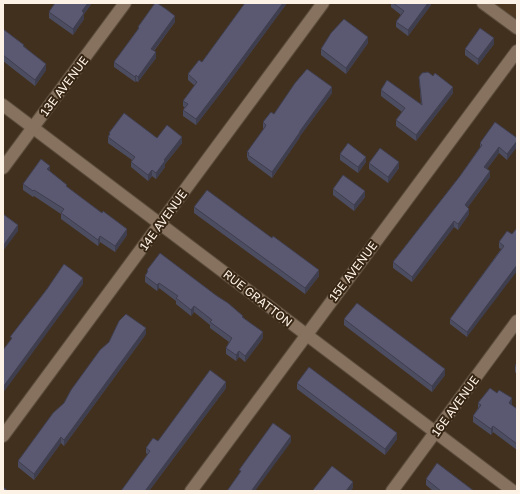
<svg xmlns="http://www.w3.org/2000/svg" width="520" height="494" font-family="'Golos Text',sans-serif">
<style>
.built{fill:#4f3820}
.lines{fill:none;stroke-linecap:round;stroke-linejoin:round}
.minor-casing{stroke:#5b4c3c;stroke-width:14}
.minor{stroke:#86725e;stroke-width:12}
.wall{fill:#4d4d61}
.shaded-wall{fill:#3f3e4f}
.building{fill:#5a5971;stroke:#3f3e4f}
.labels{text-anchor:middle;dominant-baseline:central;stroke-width:4;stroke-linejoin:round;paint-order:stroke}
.street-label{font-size:12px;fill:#fdf2e6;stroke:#372614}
</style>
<rect width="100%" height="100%" fill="#42301e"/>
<path class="built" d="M485,3H517V27Z"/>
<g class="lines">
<g class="minor-casing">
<g id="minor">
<path d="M483,3L517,28"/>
<path d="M3,105L513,491"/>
<path d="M3,168L125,3"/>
<path d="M3,436L323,3"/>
<path d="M191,491L517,51"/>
<path d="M392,491L517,321"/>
</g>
</g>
<use href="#minor" class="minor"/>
</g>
<g class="wall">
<path d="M55,3H92L84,14V19L73,35L49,18V12Z"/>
<path d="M245,3H287L226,86L196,125L183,116V110L185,108L183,106V101L195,86L188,80V74L202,62Z"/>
<path d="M390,3H431V5L408,36L396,27V22L401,15L391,7V4Z"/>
<path d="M175,22L154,51L156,58L138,82L136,81L135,82L114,67V62L138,29V27Z"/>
<path d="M3,29L24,46L46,70L35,86L3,61Z"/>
<path d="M368,43L346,74L321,55V49Z"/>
<path d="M494,44L478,65L465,55V49Z"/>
<path d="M419,77L453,93L416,141L396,126V120L402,112L381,96V90L421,104Z"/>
<path d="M517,92V100L516,99V94Z"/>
<path d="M332,93L300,136V137L272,178L248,160V159L247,157V152L264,129L263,128V122Z"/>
<path d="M109,133L157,138L182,143L165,164V167L156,179L152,176L148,181L131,167V162L132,160L108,143V137L109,135Z"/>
<path d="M517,138L507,160L499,153L487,169L490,177L468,207L469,214L458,230L454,227L412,282L393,268V262L460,176L480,147V143Z"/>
<path d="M340,154L366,162L358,173L340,160Z"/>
<path d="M369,163L399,168L388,183L369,169Z"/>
<path d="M50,171L67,187L127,235L115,252L100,242L98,246L61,219V214L34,196L33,197L23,190V184Z"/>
<path d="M333,189L365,197L354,211L333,195Z"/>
<path d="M194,207L319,276L305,294L194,213Z"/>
<path d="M512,234L467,337L450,324V319L501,249L499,248V242Z"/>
<path d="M147,270L243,317L263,338L245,362L239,357L236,361L226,354V348L229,342L210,328V325L194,312L191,316L176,304V301L159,288L157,291L145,282V276L147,274Z"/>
<path d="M344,319L445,375L432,392L344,325Z"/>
<path d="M146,334L64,446L61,443L34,480L18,467V461Z"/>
<path d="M517,363V374L515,372V366Z"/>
<path d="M297,383L397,439L385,455L297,389Z"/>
<path d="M226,388L149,491H121L148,455L146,453V448L158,441Z"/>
<path d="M478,403L512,404L511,405L517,409V450L493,432L491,435L473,422V416L478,408Z"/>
<path d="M426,479L474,491H433L426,485Z"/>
</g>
<g class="shaded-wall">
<path d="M88,3H92L84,14V19L73,35V29L82,11Z"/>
<path d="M283,3H287L226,86L196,125V119Z"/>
<path d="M428,3H431V5L408,36V30Z"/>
<path d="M175,16V22L151,54V49Z"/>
<path d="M368,37V43L346,74V68Z"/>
<path d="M494,38V44L478,65V59Z"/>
<path d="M156,52V58L138,82V77Z"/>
<path d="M46,64V70L35,86V80Z"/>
<path d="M136,75V81L135,82V77Z"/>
<path d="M332,87V93L300,136V137L272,178V172L300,131Z"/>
<path d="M453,87V93L416,141V135Z"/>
<path d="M182,137V143L165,164V167L156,179V173L164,160Z"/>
<path d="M517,141V147L507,160V154Z"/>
<path d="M499,147V153L484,173V167Z"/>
<path d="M366,157V162L358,173V167Z"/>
<path d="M399,162V168L388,183V177Z"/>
<path d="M50,166V171L47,169Z"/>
<path d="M152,170V176L148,181V175Z"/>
<path d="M490,171V177L465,211V205Z"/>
<path d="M365,191V197L354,211V205Z"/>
<path d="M469,209V214L458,230V224Z"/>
<path d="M454,221V227L412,282V277Z"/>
<path d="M18,225V231L3,251V246Z"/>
<path d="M127,229V235L115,252V246Z"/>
<path d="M100,236V242L98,246V240Z"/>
<path d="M517,265V271L467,337V332Z"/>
<path d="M319,270V276L305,294V288Z"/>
<path d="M83,278V284L3,393V387Z"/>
<path d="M159,283V288L157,291V285Z"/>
<path d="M194,306V312L191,316V310Z"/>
<path d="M146,328V334L64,446V440Z"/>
<path d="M263,332V338L245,362V356Z"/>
<path d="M239,351V357L236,361V355Z"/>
<path d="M445,369V375L432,392V386Z"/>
<path d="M226,382V388L149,491H145Z"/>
<path d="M512,398V404L509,409V403Z"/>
<path d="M493,426V432L491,435V429Z"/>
<path d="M397,433V439L385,455V449Z"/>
<path d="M291,436V442L255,491H252V490Z"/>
<path d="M61,437V443L34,480V474Z"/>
<path d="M353,482V488L351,491H346Z"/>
</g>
<g class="building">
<path d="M55,3H88L82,11L84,13L73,29L49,12Z"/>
<path d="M155,3H157L166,9L175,16L151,49L156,52L138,77L136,75L135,77L114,62L139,28L138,27Z"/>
<path d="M245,3H283L226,80L196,119L183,110L188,104L183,101L197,82L188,74L199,60L202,62Z"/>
<path d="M393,3H428L408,30L396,22L404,11Z"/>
<path d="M344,19L368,37L346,68L321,49L331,33Z"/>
<path d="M480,28L494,38L478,59L465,49Z"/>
<path d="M3,29L24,45L23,46L46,64L35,80L3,55Z"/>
<path d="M307,69L332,87L300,131V132L272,172L248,155L249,153L247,152L265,127L266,125L263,122L271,112L274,114L295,83Z"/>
<path d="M428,72L433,76L435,73L453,87L416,135L396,120L405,108L381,90L387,80L422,105L419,77L422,73Z"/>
<path d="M124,113L157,138L167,125L182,137L164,160L165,161L156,173L152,170L148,175L131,162L135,157L108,137L110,134L109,133Z"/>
<path d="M495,122L517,138V141L507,154L499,147L484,167L490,171L465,205L469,209L458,224L454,221L412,277L393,262L460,176L482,145L480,143Z"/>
<path d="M348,143L366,157L358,167L340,154Z"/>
<path d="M380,148L399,162L388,177L369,163Z"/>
<path d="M41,159L50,166L47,169L67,185L66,186L102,213L103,211L127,229L115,246L100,236L98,240L61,213L64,209L34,190L33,191L23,184Z"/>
<path d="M343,175L365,191L354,205L333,189Z"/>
<path d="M207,190L272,238L273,236L319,270L305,288L194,207Z"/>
<path d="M3,214L18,225L3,246Z"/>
<path d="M517,228V265L467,332L450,319L504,246L499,242L507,231L512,234Z"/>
<path d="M160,253L217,296L228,303L243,316L242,317L263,332L245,356L239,351L236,355L226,348L232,338L210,322L212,320L194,306L191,310L176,298L178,296L159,283L157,285L145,276L148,271L147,270Z"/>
<path d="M64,264L83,278L3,387V350L12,338L10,337L47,289Z"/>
<path d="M357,303L445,369L432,386L344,319Z"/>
<path d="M126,314L146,328L64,440L61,437L34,474L18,461L53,413L64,403L71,390L100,350L109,342L119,321Z"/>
<path d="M517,363V368L515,366Z"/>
<path d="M309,367L397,433L385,449L297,383Z"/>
<path d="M210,370L226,382L145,491H121L150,451L146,448L153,438L158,441Z"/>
<path d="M490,388L497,393L499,390L512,398L509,403L517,409V444L493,426L491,429L473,416L481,405L478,403Z"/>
<path d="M273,423L291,436L252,490L254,491H227L241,471L239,470Z"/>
<path d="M437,463L474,491H441L426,479Z"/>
<path d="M332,466L353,482L346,491H314L313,490Z"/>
<path d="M3,487L8,491H3Z"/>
</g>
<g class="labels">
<g class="street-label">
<text transform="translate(64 86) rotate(-53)">13E AVENUE</text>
<text transform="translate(163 220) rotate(-54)">14E AVENUE</text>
<text transform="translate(353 271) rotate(-53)">15E AVENUE</text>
<text transform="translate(258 298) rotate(38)">RUE GRATTON</text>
<text transform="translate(455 406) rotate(-54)">16E AVENUE</text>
</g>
</g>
<rect width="520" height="494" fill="none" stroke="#fdf2e6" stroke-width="8"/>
</svg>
